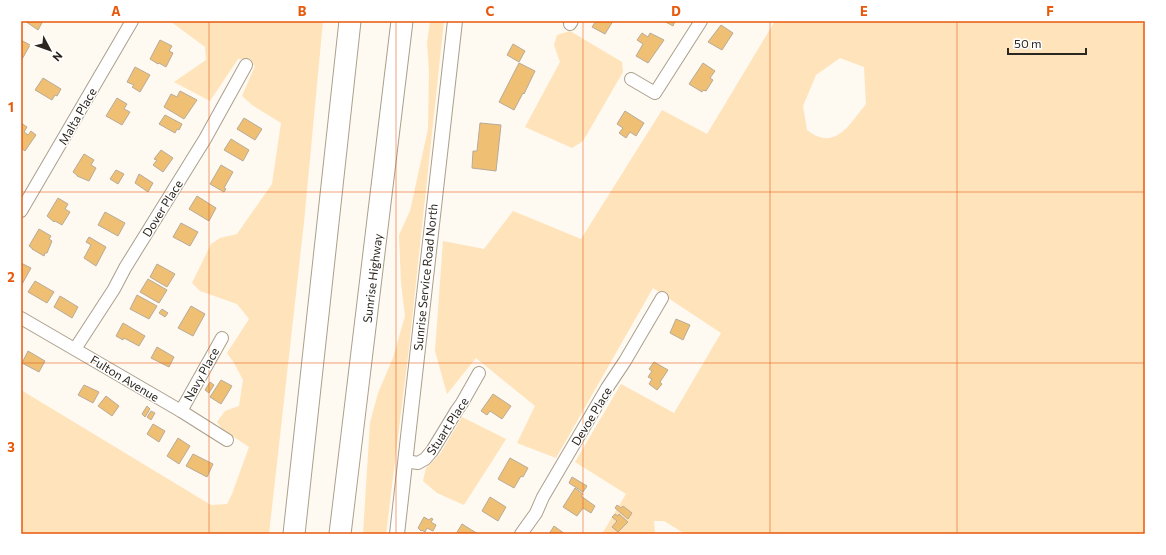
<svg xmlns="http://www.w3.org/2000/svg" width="1166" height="555" font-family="Commissioner,sans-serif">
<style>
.green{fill:#ffe3ba;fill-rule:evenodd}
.building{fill:#efbf73;stroke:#b8ab98}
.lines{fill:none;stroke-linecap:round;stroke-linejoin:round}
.minor-casing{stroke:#ab9f8c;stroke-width:14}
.tertiary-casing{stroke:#ab9f8c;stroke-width:16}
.motorway-casing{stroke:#ab9f8c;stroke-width:23}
.minor{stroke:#fff;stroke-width:12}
.tertiary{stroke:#fff;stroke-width:14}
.motorway{stroke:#fff;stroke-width:21}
.grid{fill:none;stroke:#e8590c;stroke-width:1;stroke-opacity:0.55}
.labels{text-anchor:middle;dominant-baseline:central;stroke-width:3;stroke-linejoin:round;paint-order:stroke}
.street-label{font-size:12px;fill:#2b261f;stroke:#fff}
.neatline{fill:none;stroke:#e8590c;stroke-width:1.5}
.grid-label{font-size:13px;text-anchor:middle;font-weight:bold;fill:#e8590c}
</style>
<rect width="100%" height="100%" fill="#fef9f1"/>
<g class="green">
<path d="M170,21H323L304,222L269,534H21V390L211,505L227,504L232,494L249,447L222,429L217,422L225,411L239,406L243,380L234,363L227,353L249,319L237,304L200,291L192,283L211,244L220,238L237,234L272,184L281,123L252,105L242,96L255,66L247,59H238L210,101L174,82L206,60L205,47Z"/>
<path d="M430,21H444L409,348L386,534H363L370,423L378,393L393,358L405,316L401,283L399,235L410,211L428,129L429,71L427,43Z"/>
<path d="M775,21H1138L1145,25V534H683L682,532L664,521H654L655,534H602L626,494L575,462L621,384L674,413L721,333L653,288L556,458L517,443L535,406L476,358L447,394L435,351L443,241L484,249L513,211L581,239L662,110L707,134ZM840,58L864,67L866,104C849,125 835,152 807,130L803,106L816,75Z"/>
<path d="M570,31L622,62L623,72L583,141L572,148L525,127L560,62L554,45L557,35Z"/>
<path d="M462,417L506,439L464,505L437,493L423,481L426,468L440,454Z"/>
</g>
<g class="building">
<path d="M25,21H43L38,30Z"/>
<path d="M596,21H613L605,34L592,27Z"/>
<path d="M664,21H675L673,26Z"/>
<path d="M721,25L733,33L722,50L708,42Z"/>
<path d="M642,33L648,37L650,33L664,40L648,63L636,56L643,44L637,40Z"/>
<path d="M21,40L30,45L21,61Z"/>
<path d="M160,40L172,46L169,51L173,53L166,67L159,63L158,64L150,59Z"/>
<path d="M513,44L525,51L519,62L507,55Z"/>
<path d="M519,63L535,71L524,94L523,93L514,110L499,102Z"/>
<path d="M703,63L715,71L710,78L713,80L706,91L703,90L702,92L689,84Z"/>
<path d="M135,67L150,75L140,92L132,87L134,85L127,82Z"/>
<path d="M43,78L61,89L57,96L55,95L52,100L35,90Z"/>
<path d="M180,91L197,100L184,119L164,107L171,94L177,97Z"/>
<path d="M117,98L127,104L124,109L130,112L122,125L106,116Z"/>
<path d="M625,111L644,123L636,136L630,132L626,138L619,133L623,128L617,124Z"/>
<path d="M165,115L182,124L179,130L177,129L175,133L159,124Z"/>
<path d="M244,118L262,129L255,140L237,129Z"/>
<path d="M21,123L27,127L24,132L28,135L31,131L36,135L25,151L21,148Z"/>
<path d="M480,123L501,125L496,171L472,168L473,151H477Z"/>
<path d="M231,139L249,150L243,161L224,150Z"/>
<path d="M161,150L173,158L163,172L153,165L157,160L154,159Z"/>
<path d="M84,154L94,160L91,165L96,168L89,181L77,176V175L73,172Z"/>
<path d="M221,165L233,172L224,188L226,189L224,192L210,184Z"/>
<path d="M116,170L124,174L118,184L110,179Z"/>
<path d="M139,174L153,183L148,192L135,183Z"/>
<path d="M197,196L216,208L209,221L189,209Z"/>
<path d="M58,198L68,204L65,209L70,212L62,225L55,221L54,222L47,216Z"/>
<path d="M105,212L125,223L118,236L98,225Z"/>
<path d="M181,223L198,232L190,246L173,237Z"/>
<path d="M39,229L51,236L49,239L52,241L47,253H45L44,256L32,249V248L29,246Z"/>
<path d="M89,237L106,247L96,266L84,258L91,245L86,242Z"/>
<path d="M21,263L31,268L21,286Z"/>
<path d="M157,264L175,274L167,287L150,277Z"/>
<path d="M148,279L167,290L159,303L140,292Z"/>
<path d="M35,281L54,292L47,303L28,292Z"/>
<path d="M137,295L157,306L149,319L130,309Z"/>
<path d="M60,296L78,307L72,318L54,307Z"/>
<path d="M191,306L205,314L193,336L178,328Z"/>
<path d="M162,309L168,313L165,317L159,313Z"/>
<path d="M676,319L690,325L683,340L670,333Z"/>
<path d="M123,323L145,336L139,346L124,338L123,340L116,336Z"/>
<path d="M157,347L174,357L169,367L151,358Z"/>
<path d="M28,351L45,361L39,372L22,363Z"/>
<path d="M654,362L668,370L660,382L662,384L657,390L649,384L652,379L648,377L652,371L649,369Z"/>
<path d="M221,380L232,386L221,404L210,397Z"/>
<path d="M210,382L214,385L209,393L205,390Z"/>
<path d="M84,385L99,392L93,403L78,395Z"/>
<path d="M493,394L511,406L502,419L490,411L487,415L481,411Z"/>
<path d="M106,396L119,406L112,416L98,406Z"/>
<path d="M147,406L150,409L145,417L142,414Z"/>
<path d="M151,411L155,413L151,420L147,417Z"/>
<path d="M153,424L165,431L159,442L147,434Z"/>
<path d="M178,438L190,446L179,464L167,456Z"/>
<path d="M193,454L213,464L207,477L186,466Z"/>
<path d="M510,458L528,468L523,477L521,476L514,488L498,479Z"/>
<path d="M572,477L587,486L583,492L569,483Z"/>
<path d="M575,488L583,494L581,496L595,506L591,513L583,508L577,516L563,507Z"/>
<path d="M490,497L506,507L498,521L482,511Z"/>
<path d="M617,505L621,508L623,506L632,513L628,519L615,508Z"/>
<path d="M615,514L618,516L619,514L628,522L618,532L612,527L617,521L612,517Z"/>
<path d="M424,517L429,520L431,518L433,519L431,522L436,525L433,531L427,528L425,532L422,530L421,531L418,528Z"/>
<path d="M462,524L478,534H456Z"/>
<path d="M554,526L565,534H549Z"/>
</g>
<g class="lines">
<g class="minor-casing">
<g id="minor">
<path d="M570,24L572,21"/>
<path d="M631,79L655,93L701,21"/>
<path d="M21,211L132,21"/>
<path d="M21,318L181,411L227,440"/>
<path d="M75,349L114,289L125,268L205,139L246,65"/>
<path d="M181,411L222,338"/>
<path d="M405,461L418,463L425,459L432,451L457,410L462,403L479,373"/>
<path d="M521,534L536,513L543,497L607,388L625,361L662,298"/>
</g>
</g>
<g class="tertiary-casing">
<path id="tertiary" d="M397,534L455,21"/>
</g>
<g class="motorway-casing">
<g id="motorway">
<path d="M294,534L350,21"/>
<path d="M340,534L402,21"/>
</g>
</g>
<use href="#minor" class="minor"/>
<use href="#tertiary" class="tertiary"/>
<use href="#motorway" class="motorway"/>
</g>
<path class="grid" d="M209,21V534M396,21V534M583,21V534M770,21V534M957,21V534M21,192H1145M21,363H1145"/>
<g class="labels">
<g class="street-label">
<text transform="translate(77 116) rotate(-60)">Malta Place</text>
<text transform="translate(162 208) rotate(-58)">Dover Place</text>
<text transform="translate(425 277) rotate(-84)">Sunrise Service Road North</text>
<text transform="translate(372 278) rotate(-83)">Sunrise Highway</text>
<text transform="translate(201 374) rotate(-61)">Navy Place</text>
<text transform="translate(125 378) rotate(31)">Fulton Avenue</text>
<text transform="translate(591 416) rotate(-59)">Devoe Place</text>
<text transform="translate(447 426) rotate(-57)">Stuart Place</text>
</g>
</g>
<rect width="1166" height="555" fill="none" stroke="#ffffff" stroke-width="44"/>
<g transform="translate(50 50) rotate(131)" stroke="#ffffff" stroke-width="3" paint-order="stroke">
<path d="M0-3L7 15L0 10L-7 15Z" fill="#2b261f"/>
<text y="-6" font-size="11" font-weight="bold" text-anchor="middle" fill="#2b261f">N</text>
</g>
<path d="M1008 48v6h78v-6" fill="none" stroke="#2b261f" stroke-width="2"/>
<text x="1014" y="48" font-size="12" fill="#2b261f" stroke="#ffffff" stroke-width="3" paint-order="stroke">50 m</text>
<rect x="22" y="22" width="1122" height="511" class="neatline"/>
<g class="grid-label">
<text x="116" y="16">A</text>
<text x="302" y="16">B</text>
<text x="490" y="16">C</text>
<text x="676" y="16">D</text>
<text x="864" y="16">E</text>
<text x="1050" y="16">F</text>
<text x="11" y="112">1</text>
<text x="11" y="282">2</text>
<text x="11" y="452">3</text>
</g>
</svg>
